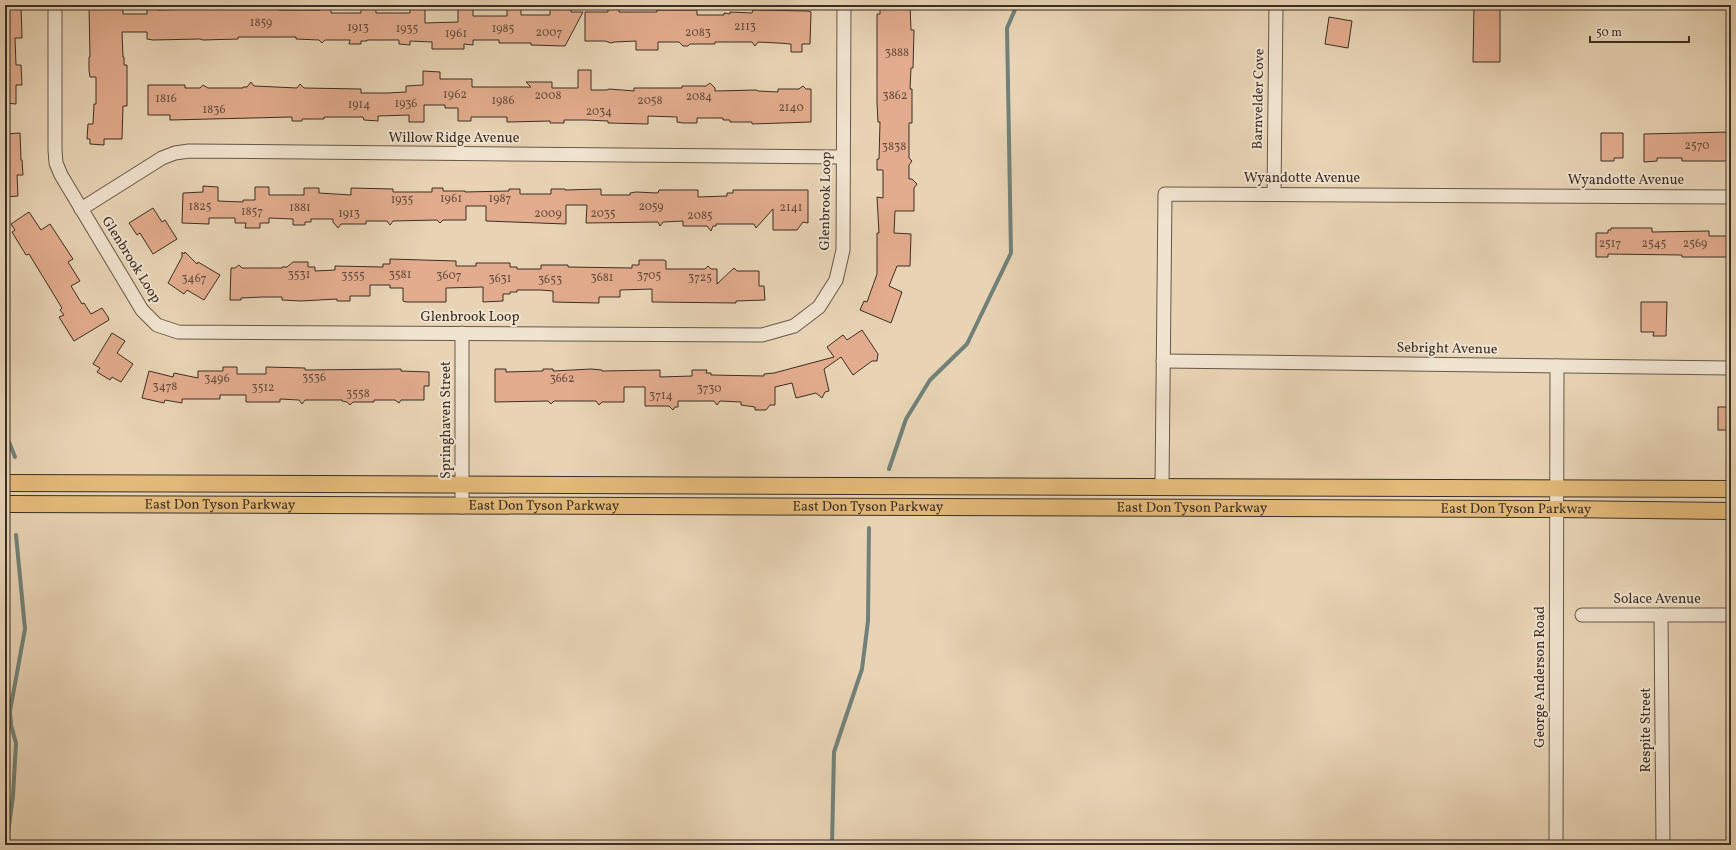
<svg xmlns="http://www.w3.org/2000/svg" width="1736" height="850" font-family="Vollkorn,serif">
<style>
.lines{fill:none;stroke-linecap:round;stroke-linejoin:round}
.stream{stroke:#728178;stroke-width:4}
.building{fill:#e3ac8e;stroke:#3b2f25}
.minor-casing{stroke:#665849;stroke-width:15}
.major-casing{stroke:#3b2f25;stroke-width:18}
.minor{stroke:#f0e3cf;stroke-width:13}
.major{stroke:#e4ba7a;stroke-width:16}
.labels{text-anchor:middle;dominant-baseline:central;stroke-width:4;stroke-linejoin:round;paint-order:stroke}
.number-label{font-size:12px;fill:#654e3f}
.street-label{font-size:14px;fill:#3b2f25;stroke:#f0e3cf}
</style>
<rect width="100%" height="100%" fill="#e8d4b5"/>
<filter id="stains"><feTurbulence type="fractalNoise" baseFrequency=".005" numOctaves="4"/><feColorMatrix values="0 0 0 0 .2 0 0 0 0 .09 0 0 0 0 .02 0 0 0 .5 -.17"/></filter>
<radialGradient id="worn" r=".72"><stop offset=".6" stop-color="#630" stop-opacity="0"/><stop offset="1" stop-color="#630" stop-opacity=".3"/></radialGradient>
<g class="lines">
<g class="stream">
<path d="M5,432L15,457"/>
<path d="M889,469L906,419L930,380L967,344L1011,253L1007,28L1017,5"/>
<path d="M5,843L7,841L13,796L16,743L11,725L10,711L25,629L16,535"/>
<path d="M832,845L834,752L862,669L868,621L869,528"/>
</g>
</g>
<g class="building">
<path d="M5,5H21L22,38H15L16,65H21L22,85H16V104L5,103Z"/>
<path d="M880,5H910L911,30H914L913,68H911L910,89H912V123H909V158L912,161L909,165V179H912L917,184L914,188V211H895L894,233L911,234L910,266H897L889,286L902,292L891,323L860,310L864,301L867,302L877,274V233H879L877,197L883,198V170H877V159H879L880,122H878L877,103V14H880Z"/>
<path d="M1474,5H1500V62H1473Z"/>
<path d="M89,6H123V14H147V8H158V10L195,9V7H206V9L279,8V10H320V8H331V13H361V7L376,8V13H410V7H425V23L458,22V8H473V16H507V8H521V15H550V9H571V12H583L565,46L531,45V43H499V40H473V45L464,44V49H432V42L410,41V45L399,44V40H367V41H361V44H349L350,40H325L322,43L319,40L296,39V37H238V39L203,40L200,39L153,40L147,39V32H122L123,57H124V65H127V106H123L122,139H104V145L90,144V139H87L88,124H93L94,104H96V77H90L89,70V57H90Z"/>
<path d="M608,9H619V12H657V10H697V15H724V13L730,14V12L752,13L753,10L808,11L811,12L810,44H802V52H791V44L778,43L758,42L755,46L752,42H715V44H690L688,46H683L679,42H658V50H636V41L614,42L611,43L605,41H585V12H608Z"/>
<path d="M1329,17L1352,21L1348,48L1325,44Z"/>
<path d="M578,70H591V90H607L609,89L634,91V88H682V86H706L710,83L715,88V91L757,90L758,91L778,92V89H799L803,86L806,89H811V122L752,124V122H730V120H723V118H697V123H683L677,122V117L648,116V124L608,123V121L586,120H564V123H550V121L507,122V117H471V121H458V108H445V105H424V122H409V115L378,116V121L364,120L363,117H324V119H302V121H292V117L170,120V115H148V85H185V88H200L203,85L208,88H243V87H247L251,82L254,86L297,88L300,84L304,88L361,89V93H388L406,92V86L423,85V71L440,72V79H472V87H531L526,82H552V88H578Z"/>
<path d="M1731,132V161H1682V158H1657V161L1644,162V134Z"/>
<path d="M20,133L21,160H22L23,175H17L18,196L5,197V134Z"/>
<path d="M1601,133H1623V158H1614V161H1601Z"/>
<path d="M203,186L218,187V201L243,202V200H255V187H269V195H304V188H319V193L351,195V188L393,189V192H432V188H443V191H465V192L509,191V189H520V194H551V189H565V190L601,189V195H630V193L636,192L658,193L659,190H698V197L727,196V193H733V190H808V223L803,222L797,230H773V209L756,228L754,224H716V226H713L711,231L707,226H683V221L663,222L660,226L658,222L586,223L587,205H566V224L486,221V206H466V220H443L440,223L437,220L393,221L390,225L387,221H366V224H341L338,228L333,222V219H311V222H305V225H293V219L269,218V223H260V228H245L246,223H235V218H209V224L182,223L183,193L203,192Z"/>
<path d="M153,208L162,222L165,220L177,239L153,254L140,233L137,235L129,223Z"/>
<path d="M29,212L41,230L50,224L73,259L68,262L80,281L71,286L82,304L84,303L91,314L102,308L108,317L109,320L74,341L59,317L64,315L60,310L62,308L29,254L26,255L12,232L15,230L11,224Z"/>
<path d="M1611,228H1652V232L1709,231V236H1731V257H1682V255L1608,254V257H1596V233H1608V230H1611Z"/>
<path d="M182,252L184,254L185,252L197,264L198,262L220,275L204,300L187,290L184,294L168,283L182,257Z"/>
<path d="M390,259L456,261V266H476V263H510V267H517V269H541V265H568V267L632,268V265H639V260H664L666,261V269H705L708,266L711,269H717V284L734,268L737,271H759V286H764L765,300L736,301V303L655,302H652V289L620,290V297H599V303L553,302V291L541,290H517V292H510V294H503V301L483,302V287L446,288V302H406L403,301V288H390V285H370V296H350V301H337V299L301,301L282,300V297H263L241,298V300H230L231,268H235L239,265L242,268H282V267H287L293,262H308V267H315V271L335,270V266L383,267V264H390Z"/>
<path d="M1641,302H1667L1666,336H1653L1654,332H1641Z"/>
<path d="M862,330L878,354L877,361H872L853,375L841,357L824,369L829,391L825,392L822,398L816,393L796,398L792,383L775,387V405H770L766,410H755V407L741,405V402L720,401L717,405L714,401H678V407H675L673,410L669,406H645V387H624V402H602L599,405L596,401H554L551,404L548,401L495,402V369H506V372L543,371V369H553V371L591,369L602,370V371L660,370V377L692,376V370H707L706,373H711V375L764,376V374L774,373L834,357L827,347L843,335L847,340Z"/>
<path d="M112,333L125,341L117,353L133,364L121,382L112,377L110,380L97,372L100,368L93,364Z"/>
<path d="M223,367H237V374H266V367L305,368V370L401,369V371L429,372V386H424V400H401L399,403L395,400H374V402H353L350,405L347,402L342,401V400H305L302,404L299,400L280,399V402H246V395H220V399H182V403L165,400L164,403L142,398L149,371L173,377L174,373L198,378V371H223Z"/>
<rect x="1718" y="407" width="13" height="23"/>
</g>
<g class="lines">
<g class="minor-casing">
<g id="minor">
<path d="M55,5V150L56,163L61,175L142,310L157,325L178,332L762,335L794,326L819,307L836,280L843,250L844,5"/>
<path d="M1274,194L1276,5"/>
<path d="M81,209L162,158L175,153L189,151L843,157"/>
<path d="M462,333V507"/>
<path d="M1163,361L1731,368"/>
<path d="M1162,486L1165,194L1731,197"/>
<path d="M1582,615H1731"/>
<path d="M1661,615L1663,845"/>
<path d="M1556,845L1557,366"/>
</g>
</g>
<g class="major-casing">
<g id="major">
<path d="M5,483L1731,489"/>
<path id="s1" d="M5,504L1556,509L1731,511"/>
</g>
</g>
<use href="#minor" class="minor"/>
<use href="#major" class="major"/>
</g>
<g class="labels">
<g class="number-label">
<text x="261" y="23">1859</text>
<text x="745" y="27">2113</text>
<text x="358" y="28">1913</text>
<text x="407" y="29">1935</text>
<text x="503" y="29">1985</text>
<text x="549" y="33">2007</text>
<text x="698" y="33">2083</text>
<text x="456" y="34">1961</text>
<text x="897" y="53">3888</text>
<text x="455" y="95">1962</text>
<text x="548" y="96">2008</text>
<text x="895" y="96">3862</text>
<text x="699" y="97">2084</text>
<text x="166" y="99">1816</text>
<text x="503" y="101">1986</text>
<text x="650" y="101">2058</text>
<text x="406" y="104">1936</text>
<text x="359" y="105">1914</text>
<text x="791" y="108">2140</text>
<text x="214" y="110">1836</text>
<text x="599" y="112">2034</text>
<text x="1697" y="146">2570</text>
<text x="894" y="147">3838</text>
<text x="451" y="199">1961</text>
<text x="500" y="199">1987</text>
<text x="402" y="200">1935</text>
<text x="200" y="207">1825</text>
<text x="651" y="207">2059</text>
<text x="300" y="208">1881</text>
<text x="791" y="208">2141</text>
<text x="252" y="212">1857</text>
<text x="349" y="214">1913</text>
<text x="548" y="214">2009</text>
<text x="603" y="214">2035</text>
<text x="700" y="216">2085</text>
<text x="1610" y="244">2517</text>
<text x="1654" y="244">2545</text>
<text x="1695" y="244">2569</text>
<text x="299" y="275">3531</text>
<text x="400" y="275">3581</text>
<text x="353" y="276">3555</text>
<text x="449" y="276">3607</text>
<text x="649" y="276">3705</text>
<text x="602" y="278">3681</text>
<text x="700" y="278">3725</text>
<text x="194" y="279">3467</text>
<text x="500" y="279">3631</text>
<text x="550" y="280">3653</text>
<text x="314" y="378">3536</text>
<text x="217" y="379">3496</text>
<text x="562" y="379">3662</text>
<text x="165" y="387">3478</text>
<text x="263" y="388">3512</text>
<text x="709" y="389">3730</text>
<text x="358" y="394">3558</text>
<text x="661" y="396">3714</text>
</g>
<g class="street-label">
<text transform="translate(1259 99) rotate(-89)">Barnvelder Cove</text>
<text x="454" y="138">Willow Ridge Avenue</text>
<text x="1302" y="178">Wyandotte Avenue</text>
<text x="1626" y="180">Wyandotte Avenue</text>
<text transform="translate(826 201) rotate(-89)">Glenbrook Loop</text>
<text transform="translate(131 260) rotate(58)">Glenbrook Loop</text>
<text x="470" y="317">Glenbrook Loop</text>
<text transform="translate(1447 349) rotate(1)">Sebright Avenue</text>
<text transform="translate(446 420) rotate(-90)">Springhaven Street</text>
<text stroke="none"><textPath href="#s1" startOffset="215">East Don Tyson Parkway</textPath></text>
<text stroke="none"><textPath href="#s1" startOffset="539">East Don Tyson Parkway</textPath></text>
<text stroke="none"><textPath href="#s1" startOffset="863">East Don Tyson Parkway</textPath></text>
<text stroke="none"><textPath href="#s1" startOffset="1187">East Don Tyson Parkway</textPath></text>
<text stroke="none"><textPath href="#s1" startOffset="1511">East Don Tyson Parkway</textPath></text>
<text x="1657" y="599">Solace Avenue</text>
<text transform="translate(1540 677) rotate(-90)">George Anderson Road</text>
<text transform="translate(1646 730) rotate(-90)">Respite Street</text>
</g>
</g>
<rect width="1736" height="850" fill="none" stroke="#e8d4b5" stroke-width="20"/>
<rect x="6" y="6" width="1724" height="838" fill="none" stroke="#3b2f25" stroke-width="2"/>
<rect x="10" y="10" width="1716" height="830" fill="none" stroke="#3b2f25"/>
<path d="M1590 36v6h99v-6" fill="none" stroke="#3b2f25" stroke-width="2"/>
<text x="1596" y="36" font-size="12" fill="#3b2f25" stroke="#f0e3cf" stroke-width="3" paint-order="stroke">50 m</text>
<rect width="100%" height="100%" filter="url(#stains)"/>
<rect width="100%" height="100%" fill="url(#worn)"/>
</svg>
